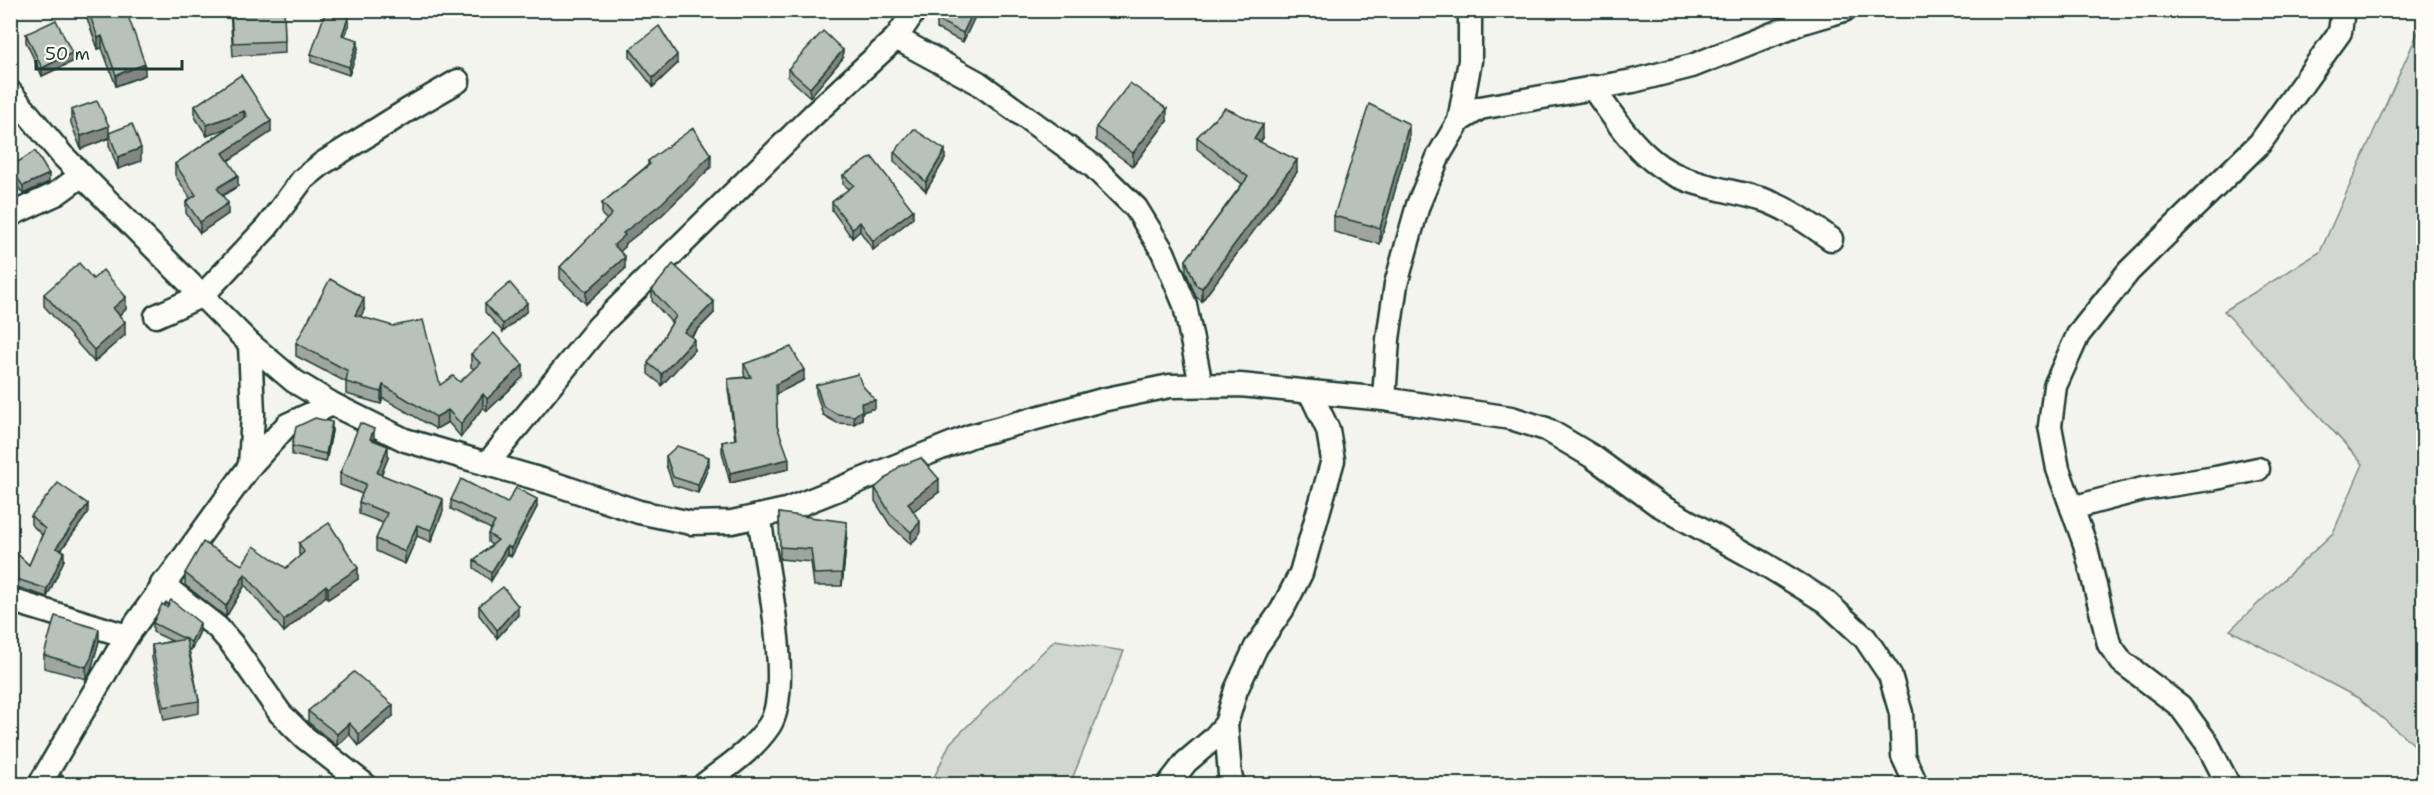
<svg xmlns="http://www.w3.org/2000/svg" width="2434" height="795" font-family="'Shantell Sans',sans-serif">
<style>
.green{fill:#d1d6d1;stroke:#788a82;stroke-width:1.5}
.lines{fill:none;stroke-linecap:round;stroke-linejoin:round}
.street-casing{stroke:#1f3d34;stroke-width:27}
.street{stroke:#fdfcf7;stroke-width:22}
.wall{fill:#9fa6a1;stroke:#1f3d34;stroke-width:1.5}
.shaded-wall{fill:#828783;stroke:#1f3d34;stroke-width:1.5}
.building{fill:#b9c1bb;stroke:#1f3d34;stroke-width:1.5}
</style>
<rect width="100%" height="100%" fill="#f4f4ef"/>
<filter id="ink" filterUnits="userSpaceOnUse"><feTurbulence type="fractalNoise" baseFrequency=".0167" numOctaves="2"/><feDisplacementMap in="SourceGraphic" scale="12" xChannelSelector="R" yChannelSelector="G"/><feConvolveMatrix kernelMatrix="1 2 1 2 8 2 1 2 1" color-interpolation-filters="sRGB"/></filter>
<g filter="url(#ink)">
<g class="green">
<path d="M2423,21V752L2358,698L2230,630L2333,533L2363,464L2224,311L2320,252Z"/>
<path d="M1055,640L1124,651L1070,784H931L950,743Z"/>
</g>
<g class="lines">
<g class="street-casing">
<g id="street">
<path d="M896,38L977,82L1093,166L1136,208L1163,252L1185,305L1201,385"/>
<path d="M1592,87C1611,113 1628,141 1653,161C1683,186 1729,189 1764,200C1789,209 1810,224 1831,239"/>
<path d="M10,92L62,155L250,344L294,381L332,404L405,440L549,482L639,512L691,523L732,522L786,510L971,436L1102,400L1170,386L1240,385L1384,399L1511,418L1546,429L1593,457L1657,504L1763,563L1825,601L1865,638L1890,675L1901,713L1903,756L1916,784"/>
<path d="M1459,121L1480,108L1633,81L1692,66L1803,22L1844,10"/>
<path d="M10,215L56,194L82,175"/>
<path d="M156,316L203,295L267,227L302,180L323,163L408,110L458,81"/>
<path d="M1384,399L1388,339L1396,284L1418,205L1439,155L1459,121L1470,61V10"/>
<path d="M487,464L599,326L812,116L896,38L915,10"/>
<path d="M250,466L287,425L332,404"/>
<path d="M2072,508L2143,489L2216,478L2258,469"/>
<path d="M162,584L218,628L232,644L280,713L304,737L364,784"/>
<path d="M10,600L127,636"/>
<path d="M1226,724L1230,775L1233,784"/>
<path d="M40,784L127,636L250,466L253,414L250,344"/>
<path d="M705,784C728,766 752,751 769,726C794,690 765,561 759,516"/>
<path d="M1169,784L1186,762L1213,739L1226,724L1236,690L1256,647L1282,610L1301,573L1333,460L1328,430L1310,392"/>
<path d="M2228,784L2207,743L2180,706L2122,662L2109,644L2085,544L2058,469L2050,426L2055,386L2078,335L2129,271L2260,143L2340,32L2343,10"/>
</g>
</g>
<use href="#street" class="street"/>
</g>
<g class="wall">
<path d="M84,10H126L145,75L116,86L102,48L98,49Z"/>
<path d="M230,10H284L285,53L233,56Z"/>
<path d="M942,10H978L963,42L937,29V20Z"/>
<path d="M349,24L345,36L358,49L349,75L311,62V54Z"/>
<path d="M26,34L72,62L42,76L26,42Z"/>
<path d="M630,49L677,64L653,87L630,57Z"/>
<path d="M843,58L810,97L788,77V69Z"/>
<path d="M241,75L271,132L228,161L238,186L223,196L228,214L200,233L186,213V202L191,199L175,175V164L231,126L207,136L195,117V106Z"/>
<path d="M71,110L109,138L81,149L71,123Z"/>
<path d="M1167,121L1133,166L1096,140V127Z"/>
<path d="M109,133L141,161L118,169L109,145Z"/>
<path d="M1197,137L1263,138L1260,142L1297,172L1202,301L1196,297L1186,272V260L1242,184L1197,149Z"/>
<path d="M1409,140L1380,244L1334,232V216Z"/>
<path d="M894,152L945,159L926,191L894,161Z"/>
<path d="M648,161L711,167L662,215L625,244V247L620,251L625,269L586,304L560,279V267L607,220L602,215V203L648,165Z"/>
<path d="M10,167L49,182L23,194L10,176Z"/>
<path d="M843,175L913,218L873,250L860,231L852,238L832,210V202L849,189L843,184Z"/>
<path d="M93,279L126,309L119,315L125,335L94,362L44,306V294Z"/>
<path d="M652,290L714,313L691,337L694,350L662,385L648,374V363L672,323L652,301Z"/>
<path d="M485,304L527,311L503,332L485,312Z"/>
<path d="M364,310L360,317L440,385L460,382L474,369L471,367V354L523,377L487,411L483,407L461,437L448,422L436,429L383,398L381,404L346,394V382L296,356V343Z"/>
<path d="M744,364L804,380L776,394L777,426L789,469L730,483L722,452V442L735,440L728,389V379L745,377L744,374Z"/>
<path d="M816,385H862L875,408L862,412V419L854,424L837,423L823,415L816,393Z"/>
<path d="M332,431L326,462L292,455V446Z"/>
<path d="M666,456L709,465L698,493L673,485L666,465Z"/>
<path d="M388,458L381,475L443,511L431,542L417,536L405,564L376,551V539L383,523L359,514V502L362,494L340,485V473Z"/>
<path d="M875,488L939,492L913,511L920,534L911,544L890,525L875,501Z"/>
<path d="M451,500L507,503L537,507L511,557L507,554L491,581L474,568V560L492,545L488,542V534L491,529L451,509Z"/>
<path d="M88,513L61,550L64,560L47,597L14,586L10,587V547L29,565L42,535L31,524V516Z"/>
<path d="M779,513L847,534L842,586H814L811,562L780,559Z"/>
<path d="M299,543L358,579L328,599L326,596L284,632L245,585L226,617L185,585V573L242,565L286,568L300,556L299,554Z"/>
<path d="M479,606L518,615L497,638L479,615Z"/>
<path d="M153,623L200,631L191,650L189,649L199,701V713L164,720L152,658V645L172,641L153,632Z"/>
<path d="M99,641L91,670L86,679L44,668V655Z"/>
<path d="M308,711L393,716L359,746L349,734L337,746L308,722Z"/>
</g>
<g class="shaded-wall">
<path d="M974,10H978L963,42V33Z"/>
<path d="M349,15V24L342,43V35Z"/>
<path d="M102,36V48L98,49V38Z"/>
<path d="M358,40V49L349,75V67Z"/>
<path d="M843,50V58L810,97V88Z"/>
<path d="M72,53V62L42,76V68Z"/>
<path d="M677,55V64L653,87V78Z"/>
<path d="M145,64V75L116,86V75Z"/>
<path d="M1167,109V121L1133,166V153Z"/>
<path d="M244,111V121L207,136V125Z"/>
<path d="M271,121V132L223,164V153Z"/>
<path d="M1409,124V140L1380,244V228Z"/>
<path d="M1263,125V138L1254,152V139Z"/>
<path d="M109,126V138L81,149V136Z"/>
<path d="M141,148V161L118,169V157Z"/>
<path d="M945,150V159L926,191V182Z"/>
<path d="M711,155V167L662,215L625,244V247L614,257V245L623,233Z"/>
<path d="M1297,160V172L1202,301V288Z"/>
<path d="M49,174V182L23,194V186Z"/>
<path d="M238,175V186L217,199V188Z"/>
<path d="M228,203V214L200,233V222Z"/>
<path d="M913,210V218L873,250V241Z"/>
<path d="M860,222V231L852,238V229Z"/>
<path d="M625,257V269L586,304V292Z"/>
<path d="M126,297V309L113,321V308Z"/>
<path d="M364,298V310L355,328V315Z"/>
<path d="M714,302V313L684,343V332Z"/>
<path d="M527,303V311L503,332V324Z"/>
<path d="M125,322V335L94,362V350Z"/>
<path d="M694,339V350L662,385V374Z"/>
<path d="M523,365V377L487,411V399Z"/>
<path d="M804,370V380L776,394V384Z"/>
<path d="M383,385V398L381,404V392Z"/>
<path d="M483,394V407L461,437V424Z"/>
<path d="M875,400V408L862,412V419L854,424V416L861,403Z"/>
<path d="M448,410V422L436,429V417Z"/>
<path d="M332,422V431L326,462V454Z"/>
<path d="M374,429V440L370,439Z"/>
<path d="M388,446V458L377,485V473Z"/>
<path d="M709,457V465L698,493V485Z"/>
<path d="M789,459V469L730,483V473Z"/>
<path d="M939,479V492L908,515V503Z"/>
<path d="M443,499V511L431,542V530Z"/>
<path d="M537,499V507L511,557V548Z"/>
<path d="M88,504V513L56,557V548Z"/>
<path d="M847,522V534L842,586V573Z"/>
<path d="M920,522V534L911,544V532Z"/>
<path d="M417,525V536L405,564V552Z"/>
<path d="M507,546V554L491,581V573Z"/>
<path d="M64,551V560L47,597V589Z"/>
<path d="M358,568V579L328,599V588Z"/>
<path d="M245,574V585L226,617V606Z"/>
<path d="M326,585V596L284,632V620Z"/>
<path d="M518,606V615L497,638V630Z"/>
<path d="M200,623V631L191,650V642Z"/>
<path d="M99,629V641L91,670L86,679V667Z"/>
<path d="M393,705V716L359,746V734Z"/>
<path d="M349,723V734L337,746V734Z"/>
</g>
<g class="building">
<path d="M88,10H126L145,64L116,75L102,36L98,38Z"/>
<path d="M231,10H284L285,41L233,43Z"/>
<path d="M326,10H335L349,15L342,35L358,40L349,67L311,54Z"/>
<path d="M942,10H974L963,33L937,20Z"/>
<path d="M56,20L72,53L42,68L26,34Z"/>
<path d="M659,26L677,55L653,78L630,49Z"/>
<path d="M823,31L843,50L810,88L788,69Z"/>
<path d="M241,75L271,121L223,153L238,175L217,188L228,203L200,222L186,202L196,195L175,164L247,116L244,111L207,125L195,106Z"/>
<path d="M1130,83L1167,109L1133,153L1096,127Z"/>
<path d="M97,101L109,126L81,136L71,110Z"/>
<path d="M1369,104L1409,124L1380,228L1334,216Z"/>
<path d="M1225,108L1263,125L1254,139L1297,160L1202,288L1196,285L1186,260L1248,177L1197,137Z"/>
<path d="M132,124L141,148L118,157L109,133Z"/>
<path d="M693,128L711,155L662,203L623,233L625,235L614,245L625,257L586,292L560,267L612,214L602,203L650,164L648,161Z"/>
<path d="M914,129L945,150L926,182L894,152Z"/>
<path d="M35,151L49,174L23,186L10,167Z"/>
<path d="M872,157L913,210L873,241L860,222L852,229L832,202L854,185L843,175Z"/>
<path d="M79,263L93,279L103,270L126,297L113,308L125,322L94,350L44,294Z"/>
<path d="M673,264L714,302L684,332L694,339L662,374L648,363L676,316L652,290Z"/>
<path d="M330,279L364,298L355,315L393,326L423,320L440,385L453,376L460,382L480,363L471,354L494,333L523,365L487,399L483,394L461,424L448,410L436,417L383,385L381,392L346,382L348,371L296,343Z"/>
<path d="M510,283L527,303L503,324L485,304Z"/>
<path d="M791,347L804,370L776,384L777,426L789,459L730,473L722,442L736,439L728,379L751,377L744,364Z"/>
<path d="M858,374L862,385L875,400L861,403L862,410L854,416L837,414L823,406L816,385Z"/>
<path d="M315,418L332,422L326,454L292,446L296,427Z"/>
<path d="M360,423L374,429L370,439L388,446L377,473L443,499L431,530L417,525L405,552L376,539L387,513L359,502L366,484L340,473Z"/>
<path d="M677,446L709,457L698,485L673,477L666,456Z"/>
<path d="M921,458L939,479L908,503L920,522L911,532L890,513L875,488L900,466Z"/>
<path d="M461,479L507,503L516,488L537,499L511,548L507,546L491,573L474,560L498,540L488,534L495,522L451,500Z"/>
<path d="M58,483L88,504L56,548L64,551L47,589L14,578H10V547L29,565L45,529L31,516Z"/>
<path d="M779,513L847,522L842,573L814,574L811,549L780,547Z"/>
<path d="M329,523L358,568L328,588L326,585L284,620L245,574L226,606L185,573L203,542L242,565L254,546L286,568L304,552L299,543Z"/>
<path d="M503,587L518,606L497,630L479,606Z"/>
<path d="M171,600L200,623L191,642L187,640L186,639H185L153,623L162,604L167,607Z"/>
<path d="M55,616L99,629L91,658L86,667L44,655Z"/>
<path d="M186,639L199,701L164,707L152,645Z"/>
<path d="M354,672L393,705L359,734L349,723L337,734L308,711Z"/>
<path d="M62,775L72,784H56Z"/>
</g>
</g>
<rect width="2434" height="795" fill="none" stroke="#fdfcf7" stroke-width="36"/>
<rect x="18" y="18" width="2398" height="759" fill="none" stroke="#1f3d34" stroke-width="2" filter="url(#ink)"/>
<path d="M36 60v9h146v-9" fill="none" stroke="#1f3d34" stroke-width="3"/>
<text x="45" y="60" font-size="18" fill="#1f3d34" stroke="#fdfcf7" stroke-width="4.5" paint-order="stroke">50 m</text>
</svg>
